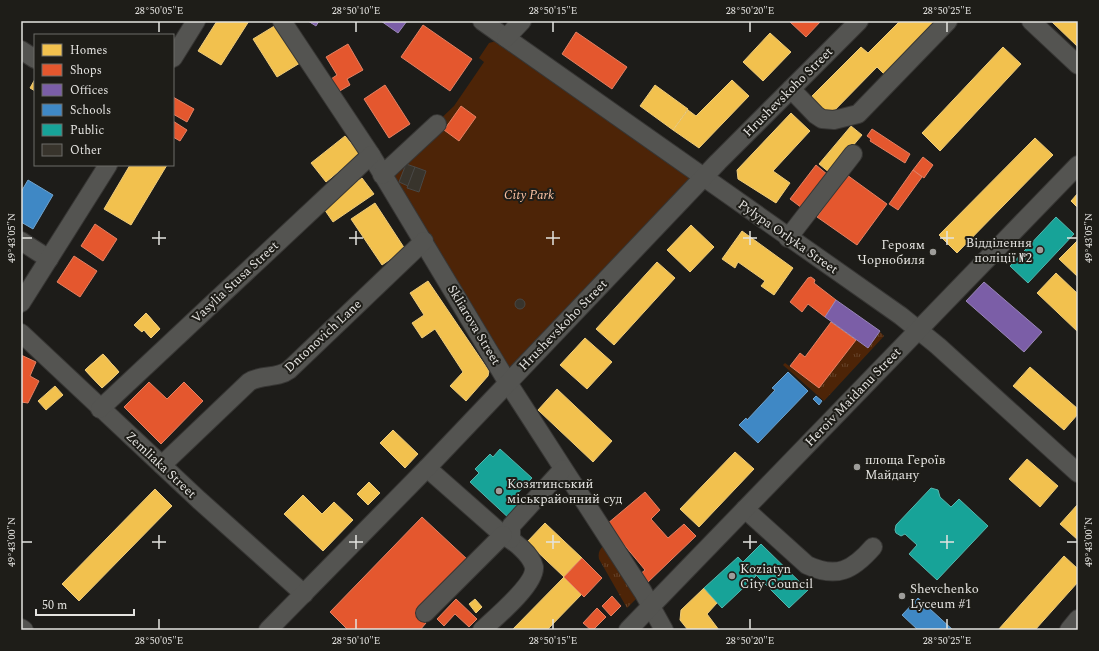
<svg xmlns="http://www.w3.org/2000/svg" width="1099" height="651" font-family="Spectral,serif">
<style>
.grass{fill:url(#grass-tufts)}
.green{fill:#4d2407}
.homes{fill:#f2c14e;stroke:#eecb7a}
.shops{fill:#e4572e;stroke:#e48163}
.offices{fill:#7b5ea7;stroke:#9a86b8}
.schools{fill:#3f88c5;stroke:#70a3cd}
.public{fill:#17a398;stroke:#54b6ae}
.building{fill:#38342c;stroke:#484745}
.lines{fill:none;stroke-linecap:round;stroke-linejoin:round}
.minor-casing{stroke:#373634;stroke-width:20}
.minor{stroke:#545451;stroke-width:18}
.ticks{fill:none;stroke:#e4e3e0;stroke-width:1.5}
.poi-dot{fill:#9e9d9a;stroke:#1e1d18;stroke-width:1.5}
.labels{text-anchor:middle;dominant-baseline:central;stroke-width:4;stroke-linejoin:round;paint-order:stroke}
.street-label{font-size:13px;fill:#e4e3e0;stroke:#1e1d18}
.park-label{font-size:13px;font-style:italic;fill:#fcc3a3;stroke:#1e1d18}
.poi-label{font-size:13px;fill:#e4e3e0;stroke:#1e1d18;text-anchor:start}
.neatline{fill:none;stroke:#e4e3e0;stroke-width:1.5}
.ticks-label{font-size:10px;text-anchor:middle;fill:#e4e3e0}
</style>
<defs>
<pattern id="grass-tufts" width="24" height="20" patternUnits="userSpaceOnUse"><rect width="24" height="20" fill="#4d2407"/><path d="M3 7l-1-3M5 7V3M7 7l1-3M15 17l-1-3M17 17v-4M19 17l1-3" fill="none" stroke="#66442b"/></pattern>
</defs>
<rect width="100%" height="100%" fill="#1d1c19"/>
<g class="grass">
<path d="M880,332L884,336L824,401L783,365L785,363L819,388L856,340L868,348Z"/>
<path d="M609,540L643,592L627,608L599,559C597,550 603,546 609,540Z"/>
</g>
<path class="green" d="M506,38L704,178L508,383L382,175L454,106L484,62L479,58L489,43Z"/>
<g class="homes">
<path d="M217,21H249L221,65L198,51Z"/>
<path d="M900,21H936L884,74L877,67L827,118L808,100L861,47L868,53Z"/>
<path d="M1051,21H1078V47Z"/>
<path d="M276,25L300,63L277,77L253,39Z"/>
<path d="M770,33L791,52L763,81L743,62Z"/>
<path d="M1003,47L1021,64L940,151L922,133Z"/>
<path d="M35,79V91L30,88Z"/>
<path d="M732,80L749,96L699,148L673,130L688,110L696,116Z"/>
<path d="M655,85L688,109L673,130L640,106Z"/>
<path d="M791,113L810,131L773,171L790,183L776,203L738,179L737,170Z"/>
<path d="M851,126L862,135L830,173L819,164Z"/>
<path d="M345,136L360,154L326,182L311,163Z"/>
<path d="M1035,138L1053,155L957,253L939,235Z"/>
<path d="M130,165H167L131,225L104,209Z"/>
<path d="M362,178L374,194L333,222L322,206Z"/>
<path d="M1078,193V208L1071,201Z"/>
<path d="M375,203L405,249L382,265L351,219Z"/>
<path d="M691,225L714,247L690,272L667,250Z"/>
<path d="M742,231L793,268L774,295L761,286L765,281L738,262L735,268L722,259Z"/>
<path d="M1078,240V277L1059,259Z"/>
<path d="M657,262L675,278L614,345L596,329Z"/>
<path d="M1056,273L1078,294V332L1037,293Z"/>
<path d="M428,281L489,371L488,376L466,401L450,386L463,372L435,329L422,338L412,323L424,315L410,293Z"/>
<path d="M146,313L160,329L151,338L144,330L142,332L134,325Z"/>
<path d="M146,313L160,329L151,338L144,330L142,332L134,325Z"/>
<path d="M585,338L612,362L587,389L560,365Z"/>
<path d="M103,354L119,372L102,388L85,370Z"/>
<path d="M103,354L119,372L102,388L85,370Z"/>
<path d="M1030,367L1078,409V414L1064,430L1013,386Z"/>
<path d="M55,386L63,395L46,410L38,401Z"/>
<path d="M557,389L612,441L593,462L538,410Z"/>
<path d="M393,430L418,454L405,468L380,443Z"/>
<path d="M735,452L754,469L699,527L680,509Z"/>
<path d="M1027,459L1058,486L1040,507L1009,479Z"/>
<path d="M369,482L380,493L368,505L357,494Z"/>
<path d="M155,489L172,506L79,601L62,584Z"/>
<path d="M303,495L322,514L334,502L353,520L323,551L284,514Z"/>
<path d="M1078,504V540L1060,524Z"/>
<path d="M545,523L582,558L564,577L527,542Z"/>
<path d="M1064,556L1078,569V582L1035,630H998Z"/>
<path d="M564,577L582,594L547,630H512Z"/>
<path d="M704,588L717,603L707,614L719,630H688L680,620L681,610Z"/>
<path d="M475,599L482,607L476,613L469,604Z"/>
</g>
<g class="shops">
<path d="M789,21H821L806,37Z"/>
<path d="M423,25L472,59L450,91L401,57Z"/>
<path d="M576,32L627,67L612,89L562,54Z"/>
<path d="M348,44L363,70L347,79L350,85L338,92L331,79L337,75L326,57Z"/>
<path d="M385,85L410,124L389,138L364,99Z"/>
<path d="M173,97L194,109L187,122L173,114Z"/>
<path d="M461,106L476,117L459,141L444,130Z"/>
<path d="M173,121L187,130L180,141L173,137Z"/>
<path d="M872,129L910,154L905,163L870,141L871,139L867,136Z"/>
<path d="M923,157L933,165L924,178L913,170Z"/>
<path d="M816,165L828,175L802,208L790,199Z"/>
<path d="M913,170L922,177L898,210L889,204Z"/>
<path d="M847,175L887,204L857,245L817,217Z"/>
<path d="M95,224L117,239L103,261L81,246Z"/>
<path d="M74,256L97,271L80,297L57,282Z"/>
<path d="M811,277L815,280L814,283L836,300L825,317L808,304L802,312L790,302L808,278Z"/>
<path d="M831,322L856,340L819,388L790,366L800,353L805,357Z"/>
<path d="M21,355L36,362L30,376L39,381L28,403L21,402Z"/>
<path d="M149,382L167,399L184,382L203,401L161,444L124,407Z"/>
<path d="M645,492L660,510L651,519L668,538L684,524L696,536L646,584L639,575L645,570L607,524Z"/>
<path d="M422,517L468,560L416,613L426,623L420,630H348L330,612Z"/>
<path d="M582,558L602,578L584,597L564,577Z"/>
<path d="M612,596L621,606L611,616L602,606Z"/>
<path d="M456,599L477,619L469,627L455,614L444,626L437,619Z"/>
<path d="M597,608L606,617L593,630H591L583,623Z"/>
</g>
<g class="offices">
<path d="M308,21H319L316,26Z"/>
<path d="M381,21H407L398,33Z"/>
<path d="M984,282L1042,332L1024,352L966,301Z"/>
<path d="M836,300L880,331L868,348L825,317Z"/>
</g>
<g class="schools">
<path d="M28,180L53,195L33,229L21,222V192Z"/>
<path d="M788,372L808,391L758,443L739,425L746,418L747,420L775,390L772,388Z"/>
<path d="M816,396L822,401L819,405L813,399Z"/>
<path d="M918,598L953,630H918L902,615Z"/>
</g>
<g class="public">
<path d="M1056,217L1074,234L1028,283L1010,266Z"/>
<path d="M500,449L532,478L511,500L522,510L512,521L470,482L479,473L475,469L490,454L493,457Z"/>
<path d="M931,488L938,490L940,497L951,507L959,499L988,526L937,580L909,554L917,545L905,534L901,536L896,533L895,530L896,525Z"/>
<path d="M761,544L808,590L789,608L743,562Z"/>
<path d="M738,557L756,576L722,608L704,588Z"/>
</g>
<g class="building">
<path d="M406,164L415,167L408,186L399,182Z"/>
<path d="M415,167L426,171L419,192L407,188Z"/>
<circle cx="520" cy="304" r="5"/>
</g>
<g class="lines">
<g class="minor-casing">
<g id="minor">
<path d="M282,21L371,155L508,383L643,592L664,630"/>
<path d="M482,21L901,316L938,346L1078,473"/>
<path d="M1031,21L1078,65"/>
<path d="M506,38L522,21"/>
<path d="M21,50L35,59"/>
<path d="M173,58L196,21"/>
<path d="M791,89L816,115L822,119L834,120L858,114L948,21"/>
<path d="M382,175L437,124"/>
<path d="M788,238L853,154"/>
<path d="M21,241L49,259"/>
<path d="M21,303L108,165"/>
<path d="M21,333L199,500L304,594"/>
<path d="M100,409L371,155"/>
<path d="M162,465L249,382C261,374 277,379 289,370L424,241"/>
<path d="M427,468L503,535C514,541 531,554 534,567C536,584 494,619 482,630"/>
<path d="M745,509L807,565C837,579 853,570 873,547"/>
<path d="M511,539V526L563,469"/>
<path d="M425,613L503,535"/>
<path d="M21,628L24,630"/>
<path d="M268,630L427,468L718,162L859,21"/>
<path d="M628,630L1078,165"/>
<path d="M1069,630L1078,619"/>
</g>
</g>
<use href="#minor" class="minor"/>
</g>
<path class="ticks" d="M159,22V32M356,22V32M553,22V32M750,22V32M947,22V32M159,231V245M356,231V245M553,231V245M750,231V245M947,231V245M22,238H32M152,238H166M349,238H363M546,238H560M743,238H757M940,238H954M1067,238H1077M159,535V549M356,535V549M553,535V549M750,535V549M947,535V549M22,542H32M152,542H166M349,542H363M546,542H560M743,542H757M940,542H954M1067,542H1077M159,619V629M356,619V629M553,619V629M750,619V629M947,619V629"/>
<g class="poi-dot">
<circle cx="1040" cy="250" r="4"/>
<circle cx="933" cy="252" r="4"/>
<circle cx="857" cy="467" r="4"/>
<circle cx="499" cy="491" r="4"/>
<circle cx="732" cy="576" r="4"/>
<circle cx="902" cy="596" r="4"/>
</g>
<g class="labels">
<g class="street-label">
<text transform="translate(788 92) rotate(-45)">Hrushevskoho Street</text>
<text transform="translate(788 237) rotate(35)">Pylypa Orlyka Street</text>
<text transform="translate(235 282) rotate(-43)">Vasylia Stusa Street</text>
<text transform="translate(474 325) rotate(59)">Skliarova Street</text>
<text transform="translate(563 325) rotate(-46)">Hrushevskoho Street</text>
<text transform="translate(323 336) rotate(-43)">Dntonovich Lane</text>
<text transform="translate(853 397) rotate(-46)">Heroiv Maidanu Street</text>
<text transform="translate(161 465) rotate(43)">Zemliaka Street</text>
</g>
<g class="park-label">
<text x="529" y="195">City Park</text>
</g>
<g class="poi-label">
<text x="1032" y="243" text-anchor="end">Відділення<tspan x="1032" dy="15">поліції №2</tspan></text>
<text x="925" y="245" text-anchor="end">Героям<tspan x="925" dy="15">Чорнобиля</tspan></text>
<text x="865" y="460">площа Героїв<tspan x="865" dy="15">Майдану</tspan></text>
<text x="507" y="484">Козятинський<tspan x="507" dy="15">міськрайонний суд</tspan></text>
<text x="740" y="569">Koziatyn<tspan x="740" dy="15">City Council</tspan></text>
<text x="910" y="589">Shevchenko<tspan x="910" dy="15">Lyceum #1</tspan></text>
</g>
</g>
<rect width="1099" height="651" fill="none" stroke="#1e1d18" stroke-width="44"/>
<rect x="34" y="34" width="140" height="132" fill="#1e1d18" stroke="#6d6c68"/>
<rect x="42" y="44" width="20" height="12" fill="#f2c14e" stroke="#6d6c68"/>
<text x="70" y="54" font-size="12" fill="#e4e3e0">Homes</text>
<rect x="42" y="64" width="20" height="12" fill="#e4572e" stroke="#6d6c68"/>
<text x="70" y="74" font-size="12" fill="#e4e3e0">Shops</text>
<rect x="42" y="84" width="20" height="12" fill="#7b5ea7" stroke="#6d6c68"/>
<text x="70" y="94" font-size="12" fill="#e4e3e0">Offices</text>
<rect x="42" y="104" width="20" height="12" fill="#3f88c5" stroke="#6d6c68"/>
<text x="70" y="114" font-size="12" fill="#e4e3e0">Schools</text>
<rect x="42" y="124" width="20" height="12" fill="#17a398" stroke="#6d6c68"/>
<text x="70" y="134" font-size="12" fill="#e4e3e0">Public</text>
<rect x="42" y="144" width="20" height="12" fill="#38342c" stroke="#6d6c68"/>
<text x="70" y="154" font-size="12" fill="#e4e3e0">Other</text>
<path d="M36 609v6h98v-6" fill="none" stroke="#e4e3e0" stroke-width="2"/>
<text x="42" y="609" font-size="12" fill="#e4e3e0" stroke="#1e1d18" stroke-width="3" paint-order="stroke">50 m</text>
<rect x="22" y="22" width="1055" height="607" class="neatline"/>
<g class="ticks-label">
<text x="159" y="14">28°50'05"E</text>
<text x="356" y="14">28°50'10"E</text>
<text x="553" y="14">28°50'15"E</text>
<text x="750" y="14">28°50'20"E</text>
<text x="947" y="14">28°50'25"E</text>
<text transform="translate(11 238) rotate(-90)" y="4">49°43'05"N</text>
<text transform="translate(1088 238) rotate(-90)" y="4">49°43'05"N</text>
<text transform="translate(11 542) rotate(-90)" y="4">49°43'00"N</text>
<text transform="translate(1088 542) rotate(-90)" y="4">49°43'00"N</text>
<text x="159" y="644">28°50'05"E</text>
<text x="356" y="644">28°50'10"E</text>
<text x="553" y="644">28°50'15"E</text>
<text x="750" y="644">28°50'20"E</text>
<text x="947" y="644">28°50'25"E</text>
</g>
</svg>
